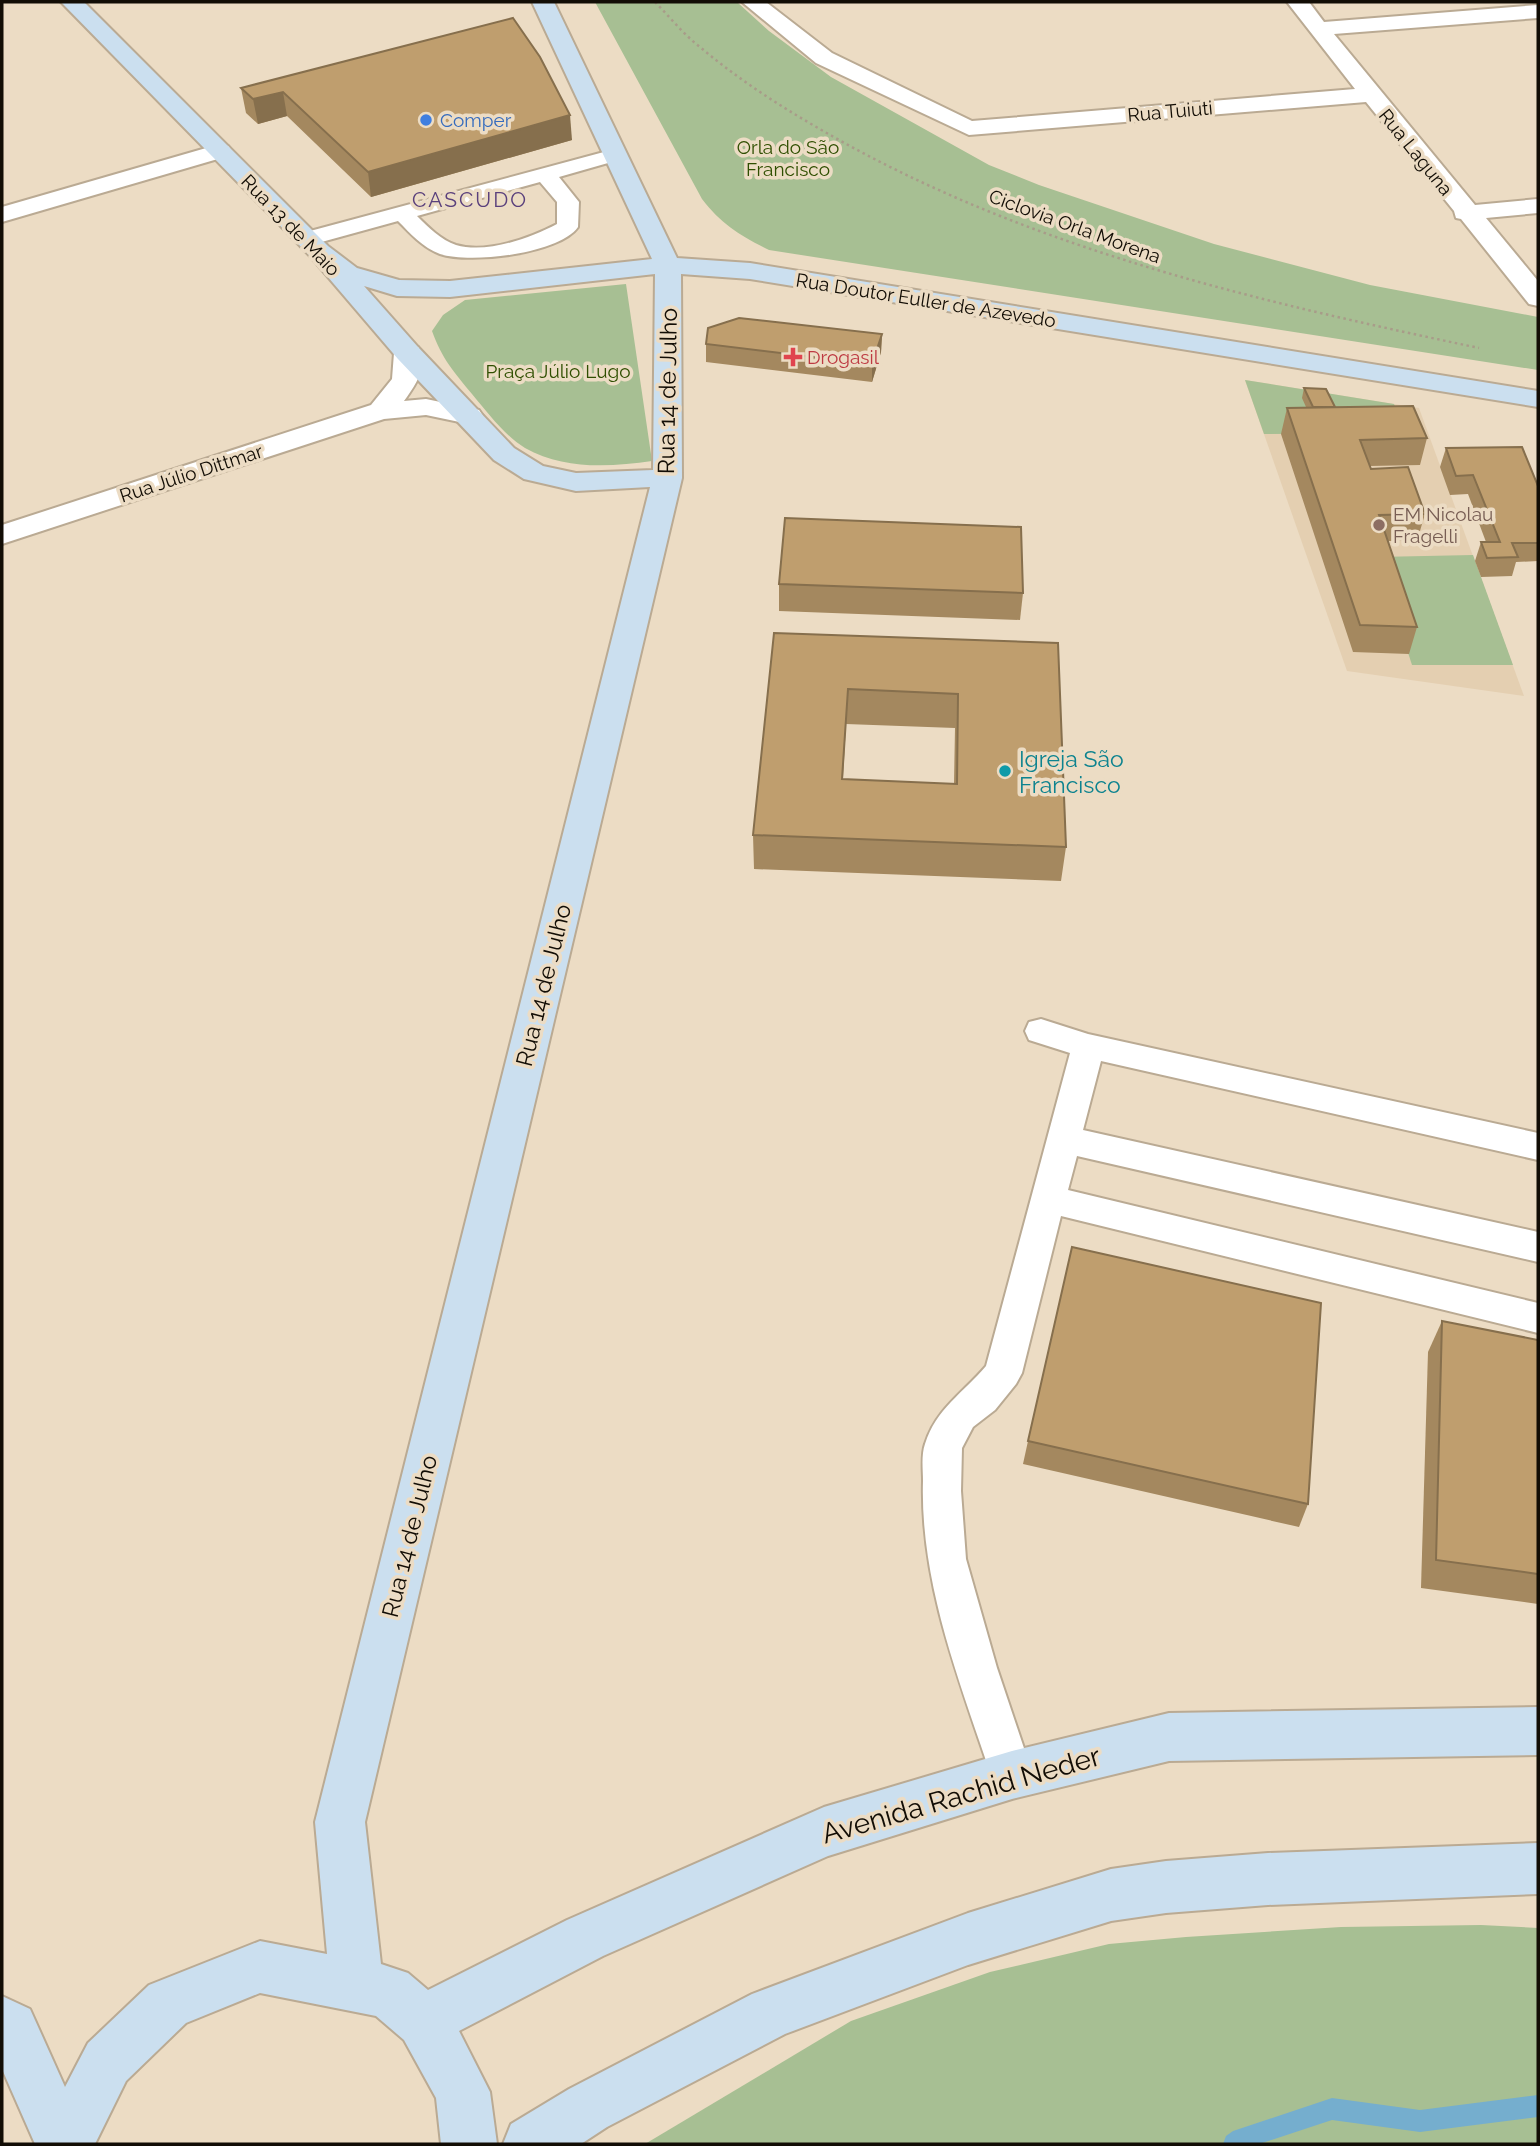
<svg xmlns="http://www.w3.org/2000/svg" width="1540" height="2146" font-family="Raleway,sans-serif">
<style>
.built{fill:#e4cfb1}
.green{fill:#a7bf93}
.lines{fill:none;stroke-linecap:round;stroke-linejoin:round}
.stream{fill:#75aece;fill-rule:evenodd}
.lane-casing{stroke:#baaa93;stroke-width:4}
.street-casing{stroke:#baaa93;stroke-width:4}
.secondary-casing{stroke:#baaa93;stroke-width:4}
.path{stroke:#a89c89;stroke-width:2.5;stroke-dasharray:2.5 3.5;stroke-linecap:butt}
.lane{fill:#fff;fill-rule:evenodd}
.street{fill:#fff;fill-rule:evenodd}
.secondary{fill:#cbdfef;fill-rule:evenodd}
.wall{fill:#a4885f;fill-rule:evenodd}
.shaded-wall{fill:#866f4d}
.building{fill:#bf9e6e;stroke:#866f4d;stroke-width:2;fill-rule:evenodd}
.shop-dot{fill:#3f7fe0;stroke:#ecdcc4;stroke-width:2.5}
.health-dot{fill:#e0444e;stroke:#ecdcc4;stroke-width:2.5}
.education-dot{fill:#8d6e63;stroke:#ecdcc4;stroke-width:2.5}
.culture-dot{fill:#0f9aa8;stroke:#ecdcc4;stroke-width:2.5}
.labels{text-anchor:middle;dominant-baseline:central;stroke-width:7;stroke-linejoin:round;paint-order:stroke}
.far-street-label{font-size:19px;fill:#120d05;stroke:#ecdcc4}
.far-shop-label{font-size:19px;fill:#366cbe;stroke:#ecdcc4;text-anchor:start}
.far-park-label{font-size:19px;fill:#2f4f01;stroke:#ecdcc4}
.far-health-label{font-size:19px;fill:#be3a42;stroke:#ecdcc4;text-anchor:start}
.far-education-label{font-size:19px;fill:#785e54;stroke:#ecdcc4;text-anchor:start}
.far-neighbourhood-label{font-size:21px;letter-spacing:2px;fill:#5a407c;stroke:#ecdcc4}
.street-label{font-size:23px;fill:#120d05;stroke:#ecdcc4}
.culture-label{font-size:23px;fill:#0d838f;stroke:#ecdcc4;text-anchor:start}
.near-street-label{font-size:28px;fill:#120d05;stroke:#ecdcc4}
</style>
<rect width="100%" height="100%" fill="#ecdcc4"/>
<path class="built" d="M1245,380L1419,408L1524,696L1347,671Z"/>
<g class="green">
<path d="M595,2H737L769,31L831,77L989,165L1039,185L1214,244L1370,285L1538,317V370L769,250C741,236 721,224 702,199Z"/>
<path d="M626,284L652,461C610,467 564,470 525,448C505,436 487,412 472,394C454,372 442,359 432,331L443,315L465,300Z"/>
<path d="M1245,380L1394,404L1406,433L1264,434Z"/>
<path d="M1473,555L1513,665H1412L1377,557Z"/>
<path d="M1481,1925L1538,1928V2144H645L851,2021L990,1972L1109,1944L1186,1937L1341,1927Z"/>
</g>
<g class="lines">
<path class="stream" d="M1538,2095V2117L1420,2132L1332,2120L1259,2144H1223L1226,2136L1233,2131L1332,2098L1420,2110Z"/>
<g class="lane-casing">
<g id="lane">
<path d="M615,149L622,151L625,155L622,159L559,177L579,202L578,227C559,254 470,264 440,254C423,248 410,233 398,221L307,246L299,244L296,239L299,234ZM540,182L557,202V224C530,238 487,254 456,245C441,240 428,227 417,216Z"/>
<path d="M1041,1019L1088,1034L1538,1133V1160L1101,1061L1083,1130L1538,1232V1262L1077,1156L1068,1190L1538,1303V1333L1061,1216L1022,1373L1016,1384L995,1410L973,1427L962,1448L961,1491L966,1559L997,1668L1033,1775L1027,1790L1012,1796L997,1790L991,1775C959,1680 920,1582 923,1481C923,1470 921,1455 925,1444C936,1409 963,1393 986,1366L1070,1053L1029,1040L1025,1031L1029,1022Z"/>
</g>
</g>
<g class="street-casing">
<g id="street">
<path d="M742,2H766L832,53L972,121L1355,89L1287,2H1309L1324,22L1538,5V18L1334,34L1475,205L1538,199V213L1486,218L1538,281V306L1529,304L1461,219L1456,218L1454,211L1366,102L969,135L816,63Z"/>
<path d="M220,144L228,146L232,151L228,156L2,222V207Z"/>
<path d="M408,345L418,347C430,365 415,386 404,401L426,399L479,410L483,416L479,422L469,424L426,415L384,419L2,544V525L371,405L392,379L394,353L398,347Z"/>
</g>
</g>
<g class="secondary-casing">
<g id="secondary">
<path d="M61,2H84L328,246L357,268L399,280L450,281L652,259L532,2H554L677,258L750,263L1538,391V407L750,279L681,274L682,478L365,1822L381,1964L408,1973L428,1990L567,1920L824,1807L1012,1751L1169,1713L1538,1707V1755L1169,1761L1012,1799L828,1856L603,1956L459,2031L490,2092L497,2144H441L436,2098L404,2040L376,2016L260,1993L186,2023L126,2081L95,2144H35L2,2069V1996L30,2009L65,2087L88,2043L149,1985L260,1941L327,1954L315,1822L650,487L576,491L524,479L494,460L398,359L310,256ZM655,274L653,470L576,473L543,466L514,448L418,347L364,286L397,296L450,297Z"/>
<path d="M1538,1843V1894L1268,1905L1166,1913L1111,1921L968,1965L785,2034L607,2127L581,2144H503L511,2124L569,2089L752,1994L968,1913L1111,1869L1166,1861L1268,1853Z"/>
</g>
</g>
<path class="path" d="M655,2C670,17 683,34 700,47C740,81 786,110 832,136C1031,249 1256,301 1479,348"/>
<use href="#lane" class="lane"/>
<use href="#street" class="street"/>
<use href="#secondary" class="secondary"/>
</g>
<g class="wall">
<path d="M513,18L572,140L371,197L287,116L258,124L246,113L241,88Z"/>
<path d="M882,334L881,352L872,382L706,362V344Z"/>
<path d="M1304,388L1335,407L1427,438L1420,465L1370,466L1371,469L1425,514L1417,541H1388L1417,627L1409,654L1353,652L1281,434L1287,408L1306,407L1302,398Z"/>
<path d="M1446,448L1538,486V561L1516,562L1512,576L1481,577L1475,561L1481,542H1486L1468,494L1450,495L1440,467Z"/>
<path d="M779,584L1023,593L1020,620L779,611Z"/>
<path d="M774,633L1058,643L1066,847L1061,881L754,869L753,835ZM846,724L955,728L954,784L843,779Z"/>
<path d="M1442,1321L1538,1340V1604L1421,1588L1428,1352Z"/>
<path d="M1028,1441L1308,1504L1299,1527L1023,1464Z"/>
</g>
<g class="shaded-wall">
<path d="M283,92L287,116L258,124L253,99Z"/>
<path d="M570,115L572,140L371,197L368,172Z"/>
<path d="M882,334L881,352L872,382V364Z"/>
</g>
<g class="building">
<path d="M513,18L540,57L570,115L368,172L283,92L253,99L241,88Z"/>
<path d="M739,318L882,334L872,364L706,344L708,328Z"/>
<path d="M1304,388L1326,389L1335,407H1313Z"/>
<path d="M1413,406L1427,438L1360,440L1371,469L1408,467L1425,514L1379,515L1417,627L1360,625L1287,408Z"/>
<path d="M1522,447L1538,486V543H1512L1518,557L1487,558L1481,542H1500L1473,475L1456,476L1446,448Z"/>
<path d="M785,518L1021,527L1023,593L779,584Z"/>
<path d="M774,633L1058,643L1066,847L753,835ZM848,689L958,694L957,784L842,779Z"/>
<path d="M1072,1247L1321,1303L1308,1504L1028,1441Z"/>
<path d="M1442,1321L1538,1340V1574L1436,1560Z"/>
</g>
<circle class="shop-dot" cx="426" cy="120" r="7"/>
<path class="health-dot" d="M789.5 346.5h7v7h7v7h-7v7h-7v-7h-7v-7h7z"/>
<circle class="education-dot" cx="1379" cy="525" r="7"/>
<circle class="culture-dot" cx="1005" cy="771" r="7"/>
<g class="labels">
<g class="far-street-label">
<text transform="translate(1170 111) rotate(-5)">Rua Tuiuti</text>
<text transform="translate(1416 152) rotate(51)">Rua Laguna</text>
<text transform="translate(291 225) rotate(46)">Rua 13 de Maio</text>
<text transform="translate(1075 226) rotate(20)">Ciclovia Orla Morena</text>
<text transform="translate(926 300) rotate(9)">Rua Doutor Euller de Azevedo</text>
<text transform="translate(191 473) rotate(-18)">Rua Júlio Dittmar</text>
</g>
<g class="far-shop-label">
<text x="440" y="120">Comper</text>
</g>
<g class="far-park-label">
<text x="788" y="147">Orla do São<tspan x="788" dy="22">Francisco</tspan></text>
<text x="558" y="371">Praça Júlio Lugo</text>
</g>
<g class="far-health-label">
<text x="807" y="357">Drogasil</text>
</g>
<g class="far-education-label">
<text x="1393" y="514">EM Nicolau<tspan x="1393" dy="22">Fragelli</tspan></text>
</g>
<g class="far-neighbourhood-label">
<text x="470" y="199">CASCUDO</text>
</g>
<g class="street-label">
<text transform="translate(667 391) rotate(-89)">Rua 14 de Julho</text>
<text transform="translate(543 985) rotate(-76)">Rua 14 de Julho</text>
<text transform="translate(409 1536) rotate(-76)">Rua 14 de Julho</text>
</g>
<g class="culture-label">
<text x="1019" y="758">Igreja São<tspan x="1019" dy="26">Francisco</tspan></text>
</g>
<g class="near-street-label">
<text transform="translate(961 1795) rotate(-16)">Avenida Rachid Neder</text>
</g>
</g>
<rect width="1540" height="2146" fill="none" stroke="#120d05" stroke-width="7"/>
</svg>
